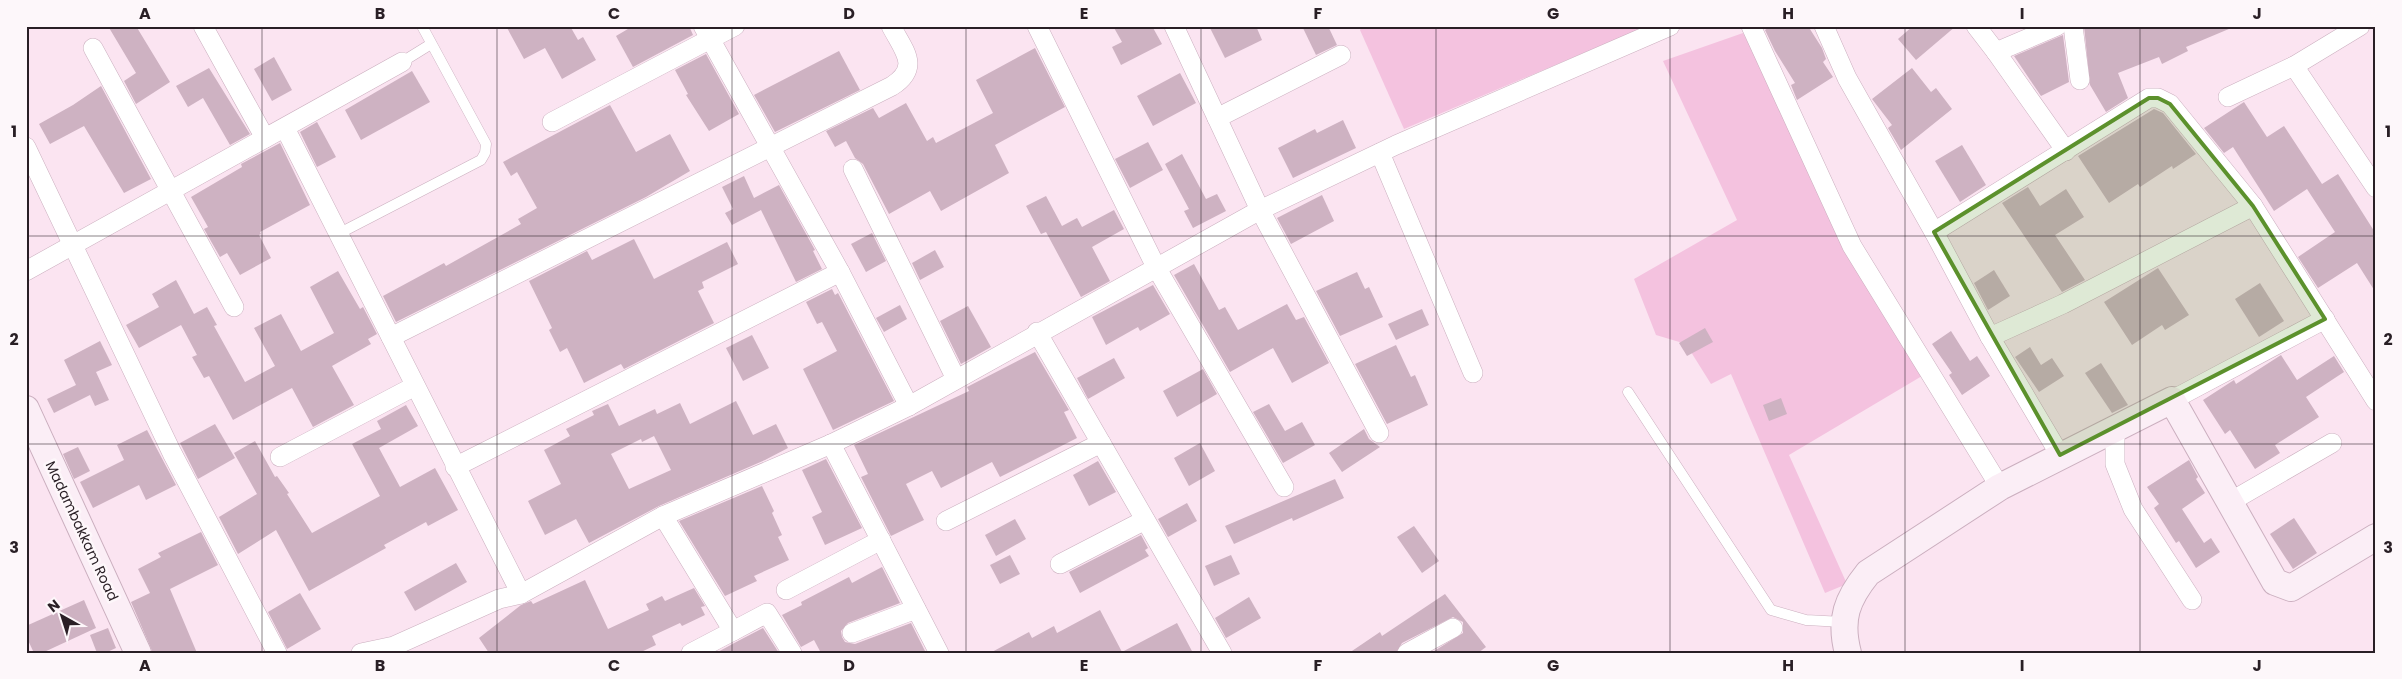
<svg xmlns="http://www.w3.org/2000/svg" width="2402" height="679" font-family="Poppins,sans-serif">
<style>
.green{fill:#f4c2df}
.building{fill:#ceb2c2;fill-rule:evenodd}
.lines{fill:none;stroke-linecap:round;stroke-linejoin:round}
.lane-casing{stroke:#cbafbf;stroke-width:11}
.street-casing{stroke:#cbafbf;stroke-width:20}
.secondary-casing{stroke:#cbafbf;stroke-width:28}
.lane{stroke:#fff;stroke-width:10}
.street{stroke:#fff;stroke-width:19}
.secondary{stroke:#fbeef6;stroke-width:26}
.marked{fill:#5c912c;fill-opacity:0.2;stroke:#5c912c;stroke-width:4;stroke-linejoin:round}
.grid{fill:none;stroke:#291f25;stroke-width:1;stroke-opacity:0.55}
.labels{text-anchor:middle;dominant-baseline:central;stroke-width:5;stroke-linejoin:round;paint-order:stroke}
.street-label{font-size:14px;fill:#291f25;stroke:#fdf7fa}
.neatline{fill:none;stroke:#291f25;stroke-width:2}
.grid-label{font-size:16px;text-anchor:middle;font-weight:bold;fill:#291f25}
</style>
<rect width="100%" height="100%" fill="#fbe4f1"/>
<g class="green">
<path d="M1362,26H1639L1640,29L1404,129L1360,30Z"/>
<path d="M1743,33L1922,376L1789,455L1847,584L1825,593L1731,374L1711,384L1686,344L1656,335L1634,279L1737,220L1663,61Z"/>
</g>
<g class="building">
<path d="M108,26H136L170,82L136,104L124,81L136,73Z"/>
<path d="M506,26H570L578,40L583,37L596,60L562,79L545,48L524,59Z"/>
<path d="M633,26H689L693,35L633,67L616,36Z"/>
<path d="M1113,26H1152L1162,44L1121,65L1112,47L1122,42Z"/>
<path d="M1209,26H1256L1262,40L1225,58Z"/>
<path d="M1302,26H1328L1337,45L1316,55Z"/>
<path d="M1771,26H1808L1822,48L1826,59L1823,62L1833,77L1797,100L1791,85L1795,83L1775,51L1765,30Z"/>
<path d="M1913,26H1956L1916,60L1898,39Z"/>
<path d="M2084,26H2236L2186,47L2188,51L2162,64L2159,57L2118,73L2128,98L2106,112L2090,85Z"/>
<path d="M2063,35L2069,82L2041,96L2014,56Z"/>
<path d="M1035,48L1065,107L995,145L1009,173L941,211L930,191L889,214L863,164L855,158L846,141L835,147L826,131L873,108L879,118L906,103L927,141L933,137L936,143L993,113L976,80Z"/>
<path d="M839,51L860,90L775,132L754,95Z"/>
<path d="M706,54L739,114L709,131L686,95L688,94L675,70Z"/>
<path d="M274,57L292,90L272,101L254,69Z"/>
<path d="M209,68L250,134L230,145L203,98L188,107L176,86Z"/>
<path d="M1912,68L1931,92L1936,88L1952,109L1901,150L1888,128L1892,125L1872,99Z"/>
<path d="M412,71L430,102L361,140L345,110Z"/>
<path d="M1180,73L1196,103L1153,126L1137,96Z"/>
<path d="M101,86L151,179L124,193L84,126L50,144L39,124L73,105Z"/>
<path d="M2244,102L2267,137L2284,126L2322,184L2338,174L2376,234V293L2357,263L2318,288L2298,257L2335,232L2307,189L2274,211L2233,147L2224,153L2204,128Z"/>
<path d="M610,105L636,152L670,134L690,171L646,197L396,322L383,296L444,263L446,266L521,224L518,219L537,208L517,172L511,176L503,162Z"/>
<path d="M2154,109L2163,113L2196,154L2173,169L2172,166L2140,187L2138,184L2109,203L2078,156Z"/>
<path d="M1343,120L1356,148L1293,178L1278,148L1315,129L1317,133Z"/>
<path d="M317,122L336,157L317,167L300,132Z"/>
<path d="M1148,142L1163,170L1130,188L1115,159Z"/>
<path d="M280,143L310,205L260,232L261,234L259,235L271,258L240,275L227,253L220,257L204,229L208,227L191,197L242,167L241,164Z"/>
<path d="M1962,145L1986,185L1960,202L1935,161Z"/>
<path d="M1182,154L1206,199L1217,194L1226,211L1193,228L1184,211L1189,209L1165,164Z"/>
<path d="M744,176L754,198L779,185L815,250L813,251L822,269L796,282L761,210L732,225L725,213L733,209L722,187Z"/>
<path d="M2028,187L2040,206L2066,189L2084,217L2055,235L2085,280L2062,292L2002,203Z"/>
<path d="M1322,195L1334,221L1291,244L1277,218Z"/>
<path d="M1046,196L1062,226L1077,218L1082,227L1114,210L1124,229L1092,247L1110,281L1081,297L1046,232L1041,234L1026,206Z"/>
<path d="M872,233L886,261L866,272L851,244Z"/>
<path d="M634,239L654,279L727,242L738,264L702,282L704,288L698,291L714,323L624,369L621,364L584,383L567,348L560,352L549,330L552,328L529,281L587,251L592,260Z"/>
<path d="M935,250L944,267L920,280L912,263Z"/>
<path d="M1194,264L1219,310L1225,307L1238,330L1287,304L1296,320L1304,317L1329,363L1292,383L1273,348L1230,372L1174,275Z"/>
<path d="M2158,268L2189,315L2165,330L2162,325L2132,345L2104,302Z"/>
<path d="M1994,270L2010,296L1988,310L1974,283Z"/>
<path d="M338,271L360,309L363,307L377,334L368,339L371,344L332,366L354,405L313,427L292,388L233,420L209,376L204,378L192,357L197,355L181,325L139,348L126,325L159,307L152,294L176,280L194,314L207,307L217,325L214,326L245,382L275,366L254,328L281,314L301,351L334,333L310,287Z"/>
<path d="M1357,272L1365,289L1369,287L1383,317L1340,336L1316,291Z"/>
<path d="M2260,283L2284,321L2259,337L2235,299Z"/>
<path d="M1153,285L1170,314L1140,331L1138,327L1106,345L1092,317Z"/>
<path d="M832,289L835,295L838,293L894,401L833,430L803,369L837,351L822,322L817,324L806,302Z"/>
<path d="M900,305L907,319L884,332L876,318Z"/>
<path d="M968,306L991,347L961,364L940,321Z"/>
<path d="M1422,309L1429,325L1396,340L1388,324Z"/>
<path d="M1705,328L1713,342L1687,356L1679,343Z"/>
<path d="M1951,331L1970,361L1977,356L1990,376L1962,395L1949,375L1952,373L1932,344Z"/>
<path d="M752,335L769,368L743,381L726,348Z"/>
<path d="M100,341L112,365L96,372L109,400L95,406L90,395L54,413L47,399L76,385L64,360Z"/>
<path d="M1396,345L1411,377L1415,375L1428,405L1387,424L1355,364Z"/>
<path d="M2030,347L2041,365L2052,358L2064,376L2039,392L2015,357Z"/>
<path d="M1035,352L1069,410L1064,412L1077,438L1000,477L992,462L941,488L932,471L906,484L924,520L891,536L861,477L868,474L854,445L969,391L967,387Z"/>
<path d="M2281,355L2297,380L2334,356L2344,372L2306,397L2319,417L2275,445L2280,453L2255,469L2230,430L2225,434L2203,400L2234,380L2236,384Z"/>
<path d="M1114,358L1125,378L1088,399L1077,378Z"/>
<path d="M2101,363L2128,405L2112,413L2085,373Z"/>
<path d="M1203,369L1217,394L1177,417L1163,391Z"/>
<path d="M1781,398L1787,414L1769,421L1763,405Z"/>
<path d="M736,401L753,435L776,424L788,448L765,460L659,506L589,543L576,519L545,535L528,501L561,484L544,450L570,436L566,429L594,415L592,411L608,404L619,426L655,409L657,414L680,403L690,424ZM654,436L671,470L629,489L611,454L641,439L642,442Z"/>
<path d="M1269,404L1285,431L1302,422L1315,445L1283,463L1253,412Z"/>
<path d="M406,405L418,426L379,448L400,487L435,468L458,510L428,526L426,522L384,545L386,548L309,591L276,530L238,554L219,517L257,494L234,453L255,441L275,477L277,476L289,493L287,494L312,533L380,496L352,444L381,429L377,421Z"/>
<path d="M215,424L235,458L198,479L180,443Z"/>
<path d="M1364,429L1369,439L1380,447L1342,472L1329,453Z"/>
<path d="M147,430L176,485L146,500L139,485L93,508L80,482L124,460L117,445Z"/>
<path d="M1200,443L1215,471L1189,486L1174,458Z"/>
<path d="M78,447L90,471L74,479L63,454Z"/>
<path d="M826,459L862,528L825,545L812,517L822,512L802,470Z"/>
<path d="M2189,460L2198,477L2196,479L2205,493L2182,509L2204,543L2211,538L2220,552L2196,568L2179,541L2176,543L2154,508L2159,504L2147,487Z"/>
<path d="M1098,461L1116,492L1089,506L1073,475Z"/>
<path d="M1335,479L1344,498L1293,521L1292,518L1234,544L1225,526Z"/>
<path d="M762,486L774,511L772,513L782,535L778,537L789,560L754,576L757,581L725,596L679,521Z"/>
<path d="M1187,503L1197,521L1168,537L1158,519Z"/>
<path d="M2294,518L2317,553L2293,569L2270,534Z"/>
<path d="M1015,519L1026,539L996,556L985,535Z"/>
<path d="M1414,526L1439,561L1422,573L1397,537Z"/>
<path d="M201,532L218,565L170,589L197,653H153L131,602L150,593L138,569L161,557L158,553Z"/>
<path d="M1141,535L1148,548L1145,550L1149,556L1080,593L1069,572Z"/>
<path d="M1010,555L1020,574L1000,584L990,565Z"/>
<path d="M1231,555L1240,574L1214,586L1205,566Z"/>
<path d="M456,563L467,582L415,611L404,592Z"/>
<path d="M882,567L900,603L848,623L841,631L842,637L845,642L855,644L911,623L926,653H821L814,640L801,647L782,615L802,605L801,602L849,577L852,583Z"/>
<path d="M585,580L608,629L649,610L646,604L662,596L665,601L694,588L705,606L701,607L705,615L682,626L680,623L652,636L656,645L639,653H489L479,638L521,605L531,601L533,604Z"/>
<path d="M300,593L321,629L287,649L268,612Z"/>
<path d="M1445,594L1486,647L1478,653H1431L1463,633V622L1453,617L1402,643L1396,653H1349L1380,632L1382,636Z"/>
<path d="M1249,597L1261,618L1226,638L1215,618Z"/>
<path d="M84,600L96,628L42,653H34L26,636V626Z"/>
<path d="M1100,610L1122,652L1177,623L1193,653H990L1029,632L1032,638L1054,626L1057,633Z"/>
<path d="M108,628L116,648L105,653H97L90,635Z"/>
<path d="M763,628L779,653H716L738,641Z"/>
</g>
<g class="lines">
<g class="lane-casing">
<g id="lane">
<path d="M402,62L431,44"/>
<path d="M338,234L481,160L485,153L486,144L422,26"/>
<path d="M1628,392L1771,610L1806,620L1843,622"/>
</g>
</g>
<g class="street-casing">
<g id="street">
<path d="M203,26L265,138"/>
<path d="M703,26L840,272L909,406"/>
<path d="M1037,26L1156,267L1284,487"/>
<path d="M1174,26L1260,210L1379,433"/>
<path d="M1751,26L1852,246L2000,487"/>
<path d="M1824,26L1847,78L1934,232L2149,98H2158L2170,104L2253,206L2376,401"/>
<path d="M1976,26L1996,52L2057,26"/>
<path d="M2073,26L2080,80"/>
<path d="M93,48L234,307"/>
<path d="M1996,52L2066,151"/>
<path d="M2294,66L2376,188"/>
<path d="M2228,97L2294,66L2360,26"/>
<path d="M1217,118L1341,55"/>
<path d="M552,122L735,26"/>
<path d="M285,128L521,594"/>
<path d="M26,147L172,453L277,653"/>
<path d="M1380,153L1473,373"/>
<path d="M853,169L956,379"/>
<path d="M1934,232L1990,337L2063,304L2253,206"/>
<path d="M26,271L402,62"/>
<path d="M1037,332L1222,653"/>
<path d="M391,337L892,86C921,67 904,51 891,26"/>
<path d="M1990,337L2060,455"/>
<path d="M2172,400L2325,319"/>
<path d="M2115,428V464L2133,509L2192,600"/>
<path d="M831,444L939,653"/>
<path d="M280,457L415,386"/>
<path d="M455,467L840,272"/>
<path d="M2230,502L2332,443"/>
<path d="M663,516L733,631L691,653"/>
<path d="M946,521L1101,443"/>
<path d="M1060,564L1145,520"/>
<path d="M786,590L881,540"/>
<path d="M733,631L767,613L792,653"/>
<path d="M852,633L916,609"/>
<path d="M361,653L394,646L499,599L521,594L663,516L831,444L909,406L1260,210L1396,145L1670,26"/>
<path d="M1407,653L1453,628"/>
</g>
</g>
<g class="secondary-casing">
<g id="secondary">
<path d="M26,409L138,653"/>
<path d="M1848,653C1839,619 1847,599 1868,573L2000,487L2172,400L2275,582L2291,588L2376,537"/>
</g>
</g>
<use href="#lane" class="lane"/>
<use href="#street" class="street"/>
<use href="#secondary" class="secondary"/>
</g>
<path class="marked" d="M2149,98H2158L2170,104L2253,206L2325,319L2060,455L1934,232Z"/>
<path class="grid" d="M262,26V653M497,26V653M732,26V653M966,26V653M1201,26V653M1436,26V653M1670,26V653M1905,26V653M2140,26V653M26,236H2376M26,444H2376"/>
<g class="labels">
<g class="street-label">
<text transform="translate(82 531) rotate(65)">Madambakkam Road</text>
</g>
</g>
<rect width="2402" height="679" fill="none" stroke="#fdf7fa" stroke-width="55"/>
<g transform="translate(62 616) rotate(321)" stroke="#fdf7fa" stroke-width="4" paint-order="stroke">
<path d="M0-4L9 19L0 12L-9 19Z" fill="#291f25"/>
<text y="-8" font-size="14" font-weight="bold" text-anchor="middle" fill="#291f25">N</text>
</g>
<rect x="28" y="28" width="2346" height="624" class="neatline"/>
<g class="grid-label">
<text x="145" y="19">A</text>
<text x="380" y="19">B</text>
<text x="614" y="19">C</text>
<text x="849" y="19">D</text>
<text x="1084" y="19">E</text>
<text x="1318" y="19">F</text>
<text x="1553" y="19">G</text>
<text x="1788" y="19">H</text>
<text x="2022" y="19">I</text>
<text x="2257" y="19">J</text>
<text x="14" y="137">1</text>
<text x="2388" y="137">1</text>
<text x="14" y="345">2</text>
<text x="2388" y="345">2</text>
<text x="14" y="553">3</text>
<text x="2388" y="553">3</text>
<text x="145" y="671">A</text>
<text x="380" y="671">B</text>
<text x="614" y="671">C</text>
<text x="849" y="671">D</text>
<text x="1084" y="671">E</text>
<text x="1318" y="671">F</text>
<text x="1553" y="671">G</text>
<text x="1788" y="671">H</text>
<text x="2022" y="671">I</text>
<text x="2257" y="671">J</text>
</g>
</svg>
